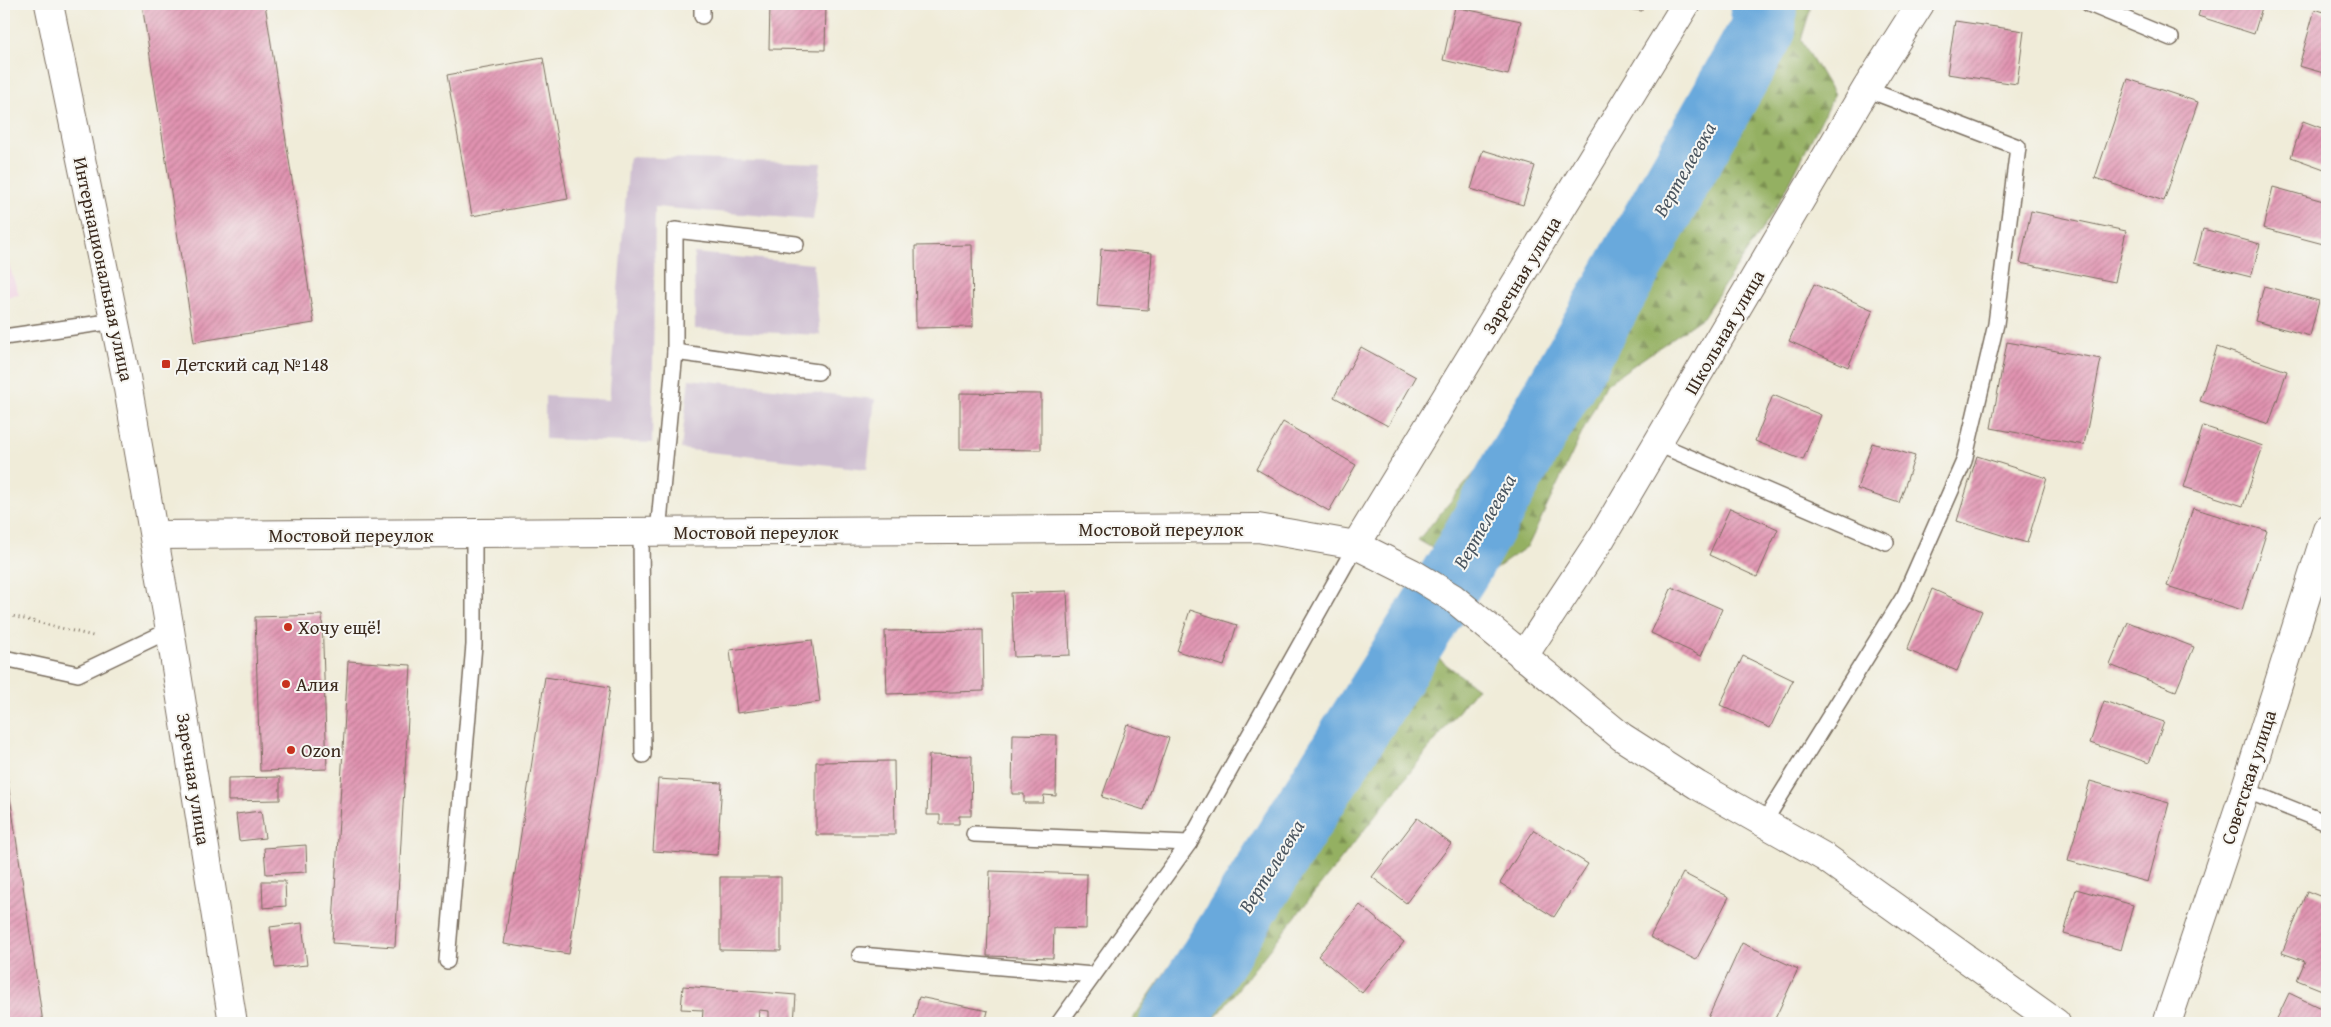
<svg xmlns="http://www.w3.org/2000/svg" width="2331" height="1027" font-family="'Gentium Book Plus',serif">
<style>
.built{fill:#f1d0e2}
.industrial{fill:#cebed0}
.forest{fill:url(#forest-firs);stroke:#686d40}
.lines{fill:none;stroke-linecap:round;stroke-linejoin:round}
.river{stroke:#69a9dc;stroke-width:66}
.building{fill:url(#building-hatch)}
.lane-casing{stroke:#7a6e5f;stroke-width:18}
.street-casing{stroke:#7a6e5f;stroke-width:30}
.secondary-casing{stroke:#7a6e5f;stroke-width:30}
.path{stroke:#7a6e5f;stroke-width:3;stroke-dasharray:1 4;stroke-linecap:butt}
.lane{stroke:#fff;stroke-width:15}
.street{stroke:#fff;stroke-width:28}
.secondary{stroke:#fff;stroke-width:28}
.poi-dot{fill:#c8321e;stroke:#f6f6f2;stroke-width:2}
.labels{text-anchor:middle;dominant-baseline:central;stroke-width:4;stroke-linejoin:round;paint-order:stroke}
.street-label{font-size:19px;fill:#3b2a1e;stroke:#f6f6f2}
.poi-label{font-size:19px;fill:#3b2a1e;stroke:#f6f6f2;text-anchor:start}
.water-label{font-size:20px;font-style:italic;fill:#4b5660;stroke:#f6f6f2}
</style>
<defs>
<pattern id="forest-firs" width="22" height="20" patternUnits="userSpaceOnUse" patternTransform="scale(1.25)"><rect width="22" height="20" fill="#94b062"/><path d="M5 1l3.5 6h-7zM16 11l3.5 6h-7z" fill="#7a8f50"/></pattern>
<pattern id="building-hatch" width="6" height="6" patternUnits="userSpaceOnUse" patternTransform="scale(1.25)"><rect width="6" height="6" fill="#e193b1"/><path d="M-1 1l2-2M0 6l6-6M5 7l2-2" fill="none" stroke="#b8788f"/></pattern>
</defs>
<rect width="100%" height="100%" fill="#f6f6f2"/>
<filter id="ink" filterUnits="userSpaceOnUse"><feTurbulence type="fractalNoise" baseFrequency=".02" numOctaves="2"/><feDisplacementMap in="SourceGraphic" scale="10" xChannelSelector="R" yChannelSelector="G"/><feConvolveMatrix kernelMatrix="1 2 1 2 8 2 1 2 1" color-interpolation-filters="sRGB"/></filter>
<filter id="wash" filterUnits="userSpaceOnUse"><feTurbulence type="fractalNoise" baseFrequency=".0096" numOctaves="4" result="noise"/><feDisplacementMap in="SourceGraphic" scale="20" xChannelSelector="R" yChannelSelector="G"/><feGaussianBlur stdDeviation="1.12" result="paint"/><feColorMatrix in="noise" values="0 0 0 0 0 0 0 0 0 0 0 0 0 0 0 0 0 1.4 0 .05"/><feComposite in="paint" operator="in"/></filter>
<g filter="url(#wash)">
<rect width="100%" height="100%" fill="#f0ecd9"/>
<path class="built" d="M4,251L19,295L4,297Z"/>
<g class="industrial">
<path d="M629,157L821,163L813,220L655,207L652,443L545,439V396L609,400Z"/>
<path d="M694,253L813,264L820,335L695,329Z"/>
<path d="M689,379L875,399L867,469L681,449Z"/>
</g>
<g class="forest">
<path d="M1748,4H1812L1801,40L1834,95L1778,205L1703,317L1605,385L1528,546L1484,577L1418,540L1510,431L1622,219L1735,56Z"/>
<path d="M1397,627L1477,688L1211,1023H1130L1241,863Z"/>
</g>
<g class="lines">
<path class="river" d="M1172,1023L1458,568L1763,29L1764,4"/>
</g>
<g id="blocks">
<g class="building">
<path d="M142,4H265L314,323L194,342Z"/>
<path d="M770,4H826L825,50L769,49Z"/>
<path d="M1593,4H1643L1642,11Z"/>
<path d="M2202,4H2263L2254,34L2198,16Z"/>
<path d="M1455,7L1521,21L1508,75L1443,60Z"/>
<path d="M2315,9L2327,13V74L2299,66Z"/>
<path d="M1955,21L2024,31L2017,84L1947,74Z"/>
<path d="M543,58L568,199L472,216L447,75Z"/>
<path d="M2128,79L2198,102L2164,201L2095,178Z"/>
<path d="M2303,121L2327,130V170L2291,157Z"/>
<path d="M1483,150L1535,166L1523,205L1471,189Z"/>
<path d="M2273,187L2327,202V245L2263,228Z"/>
<path d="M2031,211L2126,231L2115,282L2020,263Z"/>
<path d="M2203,229L2260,244L2251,277L2194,263Z"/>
<path d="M972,245L973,327L916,328L915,246Z"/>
<path d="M1101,249L1152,253L1148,310L1097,306Z"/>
<path d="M1814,284L1873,310L1848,367L1789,341Z"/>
<path d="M2264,286L2319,301L2310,336L2255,321Z"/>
<path d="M2007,342L2101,359L2084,445L1991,428Z"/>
<path d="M1361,347L1416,377L1388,426L1334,397Z"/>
<path d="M2217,347L2287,371L2269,424L2200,401Z"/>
<path d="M960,393L1041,394V450L960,449Z"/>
<path d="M1773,395L1821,415L1803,460L1755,441Z"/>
<path d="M1283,422L1356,465L1329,511L1256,469Z"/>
<path d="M2203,426L2263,446L2243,506L2184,487Z"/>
<path d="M1872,443L1915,456L1899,503L1857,489Z"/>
<path d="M1977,456L2047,478L2027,543L1957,521Z"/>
<path d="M1730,508L1778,529L1757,577L1709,555Z"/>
<path d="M2193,508L2267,531L2242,610L2167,586Z"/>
<path d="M1672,587L1722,609L1701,656L1651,633Z"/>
<path d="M1932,589L1982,611L1957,671L1907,650Z"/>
<path d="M1067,591L1070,655L1014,657L1011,593Z"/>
<path d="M1190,610L1237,625L1224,666L1177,651Z"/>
<path d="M322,615L327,769L260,771L255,617Z"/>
<path d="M2128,622L2194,647L2176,691L2110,665Z"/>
<path d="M983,630L984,691L887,694L885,631Z"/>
<path d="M812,640L820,702L737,713L730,650Z"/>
<path d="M1743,656L1793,680L1770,728L1720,705Z"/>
<path d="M348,661L411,665L395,947L332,943Z"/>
<path d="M545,677L610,687L569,954L504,944Z"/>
<path d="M2104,701L2164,722L2149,763L2090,743Z"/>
<path d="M1127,724L1169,738L1144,810L1102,797Z"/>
<path d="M1013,734L1057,735L1056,796L1044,795L1043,803H1024V794H1012Z"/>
<path d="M929,755L972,756L971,816H959V824H940V815H927Z"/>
<path d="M894,761L895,835H816V762Z"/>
<path d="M4,762H5L43,1023H4Z"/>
<path d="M280,777V800L228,801V778Z"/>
<path d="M658,779L722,783L717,855L653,851Z"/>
<path d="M2090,781L2169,803L2148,882L2068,861Z"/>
<path d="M261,811L265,838L239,841L236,814Z"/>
<path d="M1417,818L1451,844L1406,903L1372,877Z"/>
<path d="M1534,830L1588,864L1554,917L1500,883Z"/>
<path d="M306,845L307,872L266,874L264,848Z"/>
<path d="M990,871L1087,874L1086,929L1054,928L1053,958L987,956Z"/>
<path d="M1683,873L1729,897L1696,960L1650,937Z"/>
<path d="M720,877H781V951L720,950Z"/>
<path d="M262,881H285L286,906L263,908Z"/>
<path d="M2076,889L2133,905L2121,950L2064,934Z"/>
<path d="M2307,891L2327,899V992L2297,980L2305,961L2282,953Z"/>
<path d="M1360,905L1404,942L1362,993L1318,956Z"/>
<path d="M302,923L307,965L275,968L270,927Z"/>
<path d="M1742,943L1798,969L1773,1023H1719L1708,1018Z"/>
<path d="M683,986L796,995L794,1023H769V1011L759,1010L758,1023H702L703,1010L681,1009Z"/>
<path d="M2289,993L2327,1011V1023H2275Z"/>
<path d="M919,997L988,1011L985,1023H913Z"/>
</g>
</g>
</g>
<g filter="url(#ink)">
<use href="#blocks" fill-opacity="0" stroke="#7a6e5f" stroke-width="1"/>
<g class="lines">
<g class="lane-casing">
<g id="lane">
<path d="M2089,4L2171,38"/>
<path d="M702,16V4"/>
<path d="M4,337L115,321"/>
<path d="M675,352V230L796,244"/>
<path d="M1658,444L1886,542"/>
<path d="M641,533L643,755"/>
<path d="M658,533L675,352L818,372"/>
<path d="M4,658L78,674L170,630"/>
<path d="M2245,790L2327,823"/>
<path d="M1764,822L1905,595L1964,461L1996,324L2018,147L1866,89"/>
<path d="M974,834L1189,843"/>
<path d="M860,955L1093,975"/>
<path d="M447,961L474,645V534"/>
<path d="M1059,1023L1189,843L1356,545"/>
</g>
</g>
<g class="street-casing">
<g id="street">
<path d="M1356,545L1686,4"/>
<path d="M1523,657L1602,537L1866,89L1920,4"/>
<path d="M2167,1023L2245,790L2327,530"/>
</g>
</g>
<g class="secondary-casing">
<g id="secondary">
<path d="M49,4L126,377L170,630L233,1023"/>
<path d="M154,535L1258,528L1356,545L1412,573L1453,598L1622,737L1697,785L1826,858L2056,1023"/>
</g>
</g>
<path class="path" d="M4,614L93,636"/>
<use href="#lane" class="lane"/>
<use href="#street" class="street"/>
<use href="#secondary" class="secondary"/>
</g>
</g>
<g class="poi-dot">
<rect x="161" y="359" width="10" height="10" rx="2.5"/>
<circle cx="288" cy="627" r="5"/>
<circle cx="286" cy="684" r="5"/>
<circle cx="291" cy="750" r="5"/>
</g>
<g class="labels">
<g class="street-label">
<text transform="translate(104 269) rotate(78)">Интернациональная улица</text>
<text transform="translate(1521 275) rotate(-59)">Заречная улица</text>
<text transform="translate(1724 332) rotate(-60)">Школьная улица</text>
<text x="1161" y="529">Мостовой переулок</text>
<text x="756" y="532">Мостовой переулок</text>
<text x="351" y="535">Мостовой переулок</text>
<text transform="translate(2248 777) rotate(-72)">Советская улица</text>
<text transform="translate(194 779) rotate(81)">Заречная улица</text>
</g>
<g class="poi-label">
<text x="176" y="364">Детский сад №148</text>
<text x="298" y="627">Хочу ещё!</text>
<text x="296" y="684">Алия</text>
<text x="301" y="750">Ozon</text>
</g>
<g class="water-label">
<text transform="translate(1684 169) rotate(-60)">Вертелеевка</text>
<text transform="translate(1484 521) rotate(-60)">Вертелеевка</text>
<text transform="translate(1271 866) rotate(-58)">Вертелеевка</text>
</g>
</g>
<rect width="2331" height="1027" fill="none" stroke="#f6f6f2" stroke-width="20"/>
</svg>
